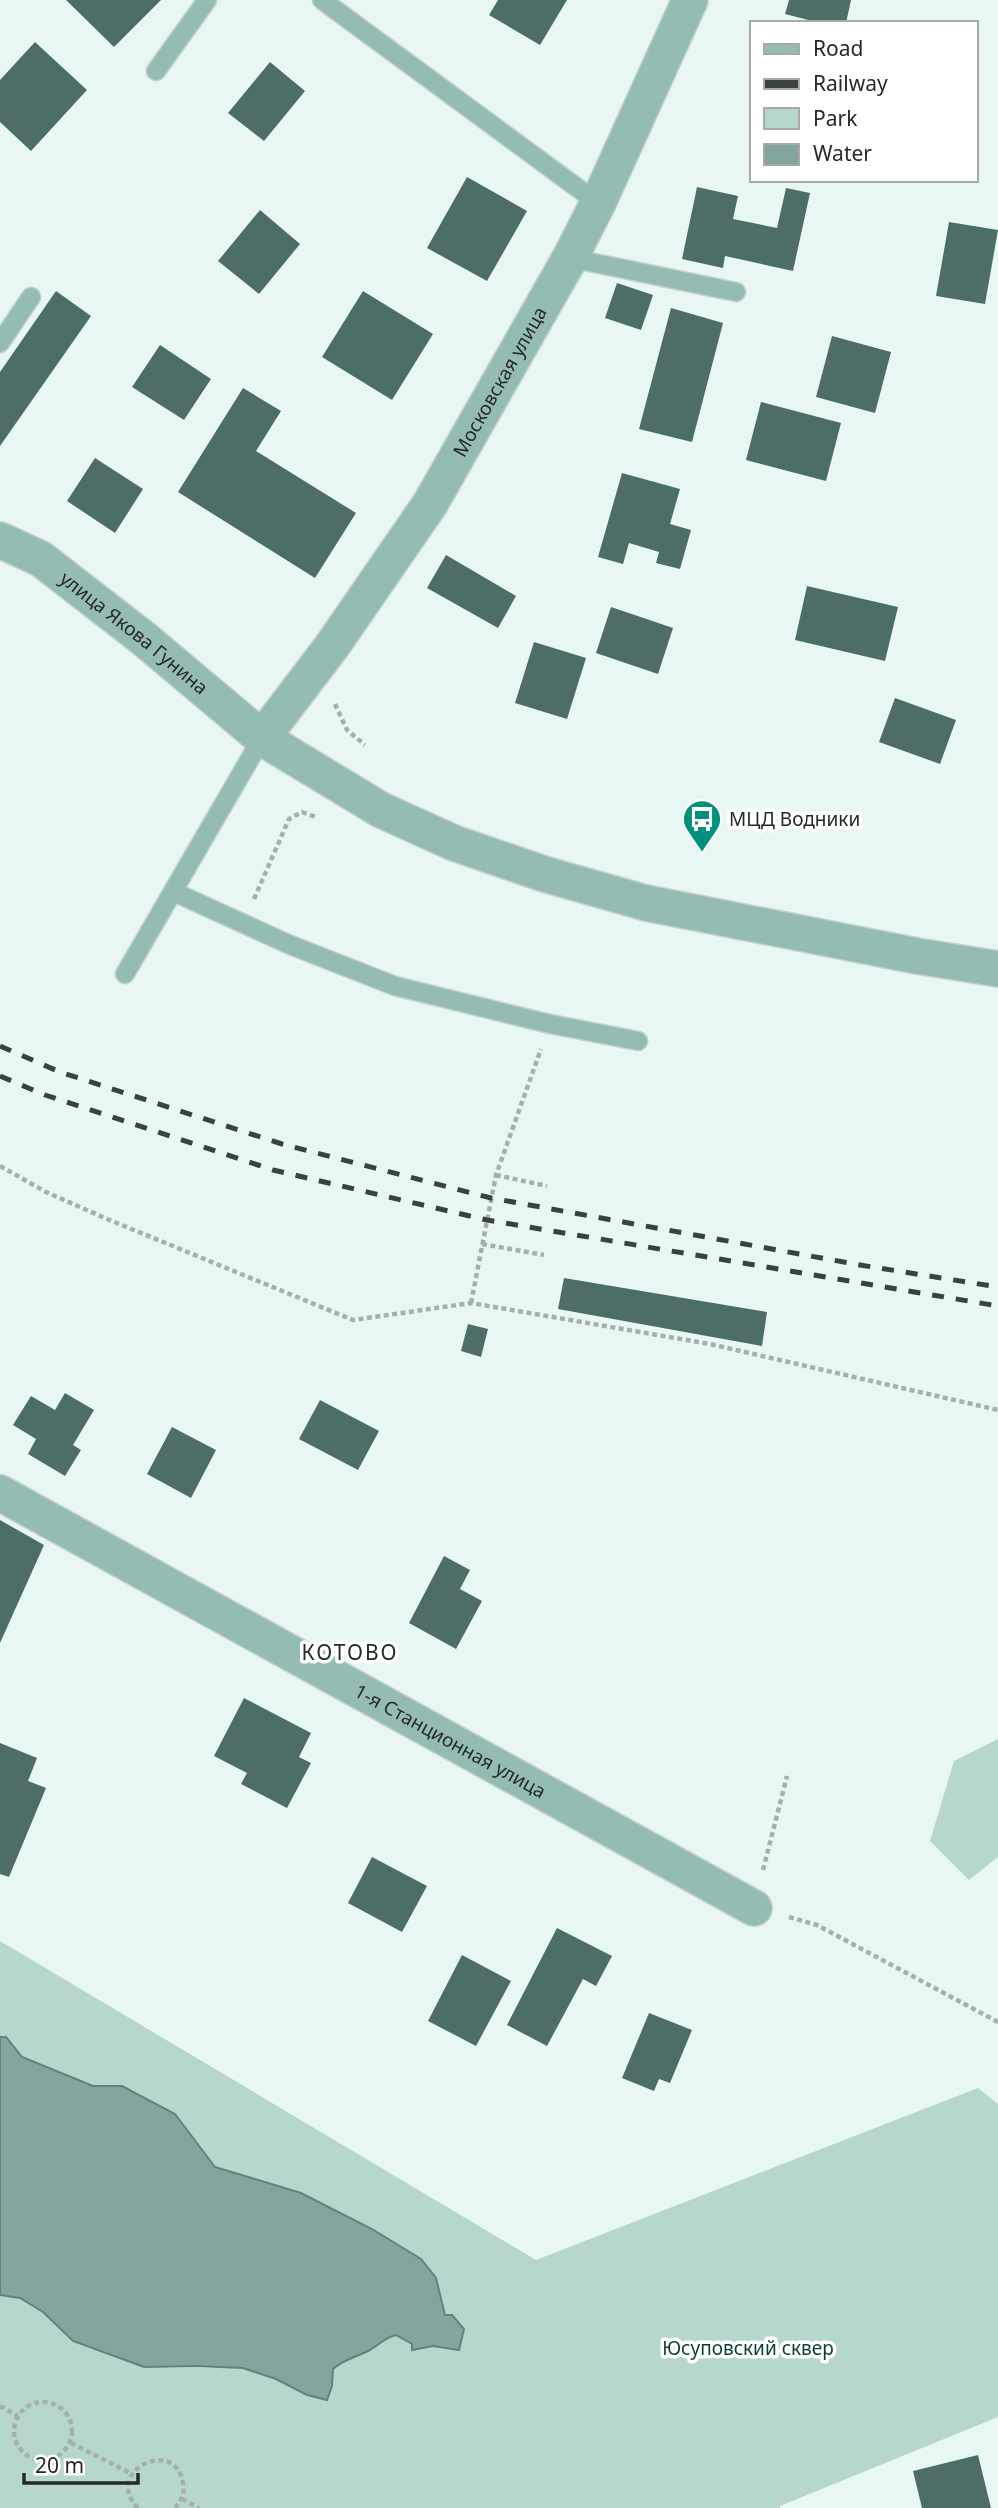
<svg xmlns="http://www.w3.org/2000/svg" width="998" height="2508" font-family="'Noto Sans',sans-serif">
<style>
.green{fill:#b6d7ce}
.water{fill:#82a69d;stroke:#66817a;stroke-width:2}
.building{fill:#4c6e66}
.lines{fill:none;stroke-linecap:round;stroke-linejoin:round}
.lane-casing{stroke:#c5d2ce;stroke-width:21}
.street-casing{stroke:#c5d2ce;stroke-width:38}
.path{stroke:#a4b0ac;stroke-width:4.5;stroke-dasharray:5 3.5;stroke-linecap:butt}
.lane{stroke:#94bcb2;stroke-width:18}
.street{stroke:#94bcb2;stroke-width:35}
.rail{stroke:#3b413f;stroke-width:5;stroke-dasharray:12 12;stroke-linecap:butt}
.labels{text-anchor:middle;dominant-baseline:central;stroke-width:7;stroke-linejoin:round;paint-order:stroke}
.street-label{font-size:19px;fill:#252a28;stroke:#fff}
.poi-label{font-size:19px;fill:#252a28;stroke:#fff;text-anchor:start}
.park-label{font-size:19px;fill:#083f36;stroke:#fff}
.neighbourhood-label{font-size:21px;letter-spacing:2px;fill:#252a28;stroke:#fff}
</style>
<rect width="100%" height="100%" fill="#e8f7f3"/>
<g class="green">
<path d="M998,1739V1857L969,1880L930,1841L954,1761Z"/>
<path d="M0,1941L536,2260L978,2088L998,2104V2417L780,2506V2508H0V2295L20,2298L43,2312L73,2341L144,2367L243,2368L276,2379L307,2395L332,2386L333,2369C344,2359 357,2357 370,2350C380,2344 384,2338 396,2335L412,2344L413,2350L433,2346L459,2350L464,2329L446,2315L442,2300L421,2259L372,2229L301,2193L215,2167L175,2114L122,2086H93L22,2057L6,2037H0Z"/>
</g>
<path class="water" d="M0,2037H6L22,2057L93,2086H122L175,2114L215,2167L301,2193L372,2229L421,2259L436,2278L445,2315H452L464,2329L459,2350L433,2346L412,2350V2344L396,2335C384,2338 380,2344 370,2350C357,2357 344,2359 333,2369L332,2386L327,2400L307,2395L276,2379L243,2368L196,2366L144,2367L73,2341L43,2312L20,2298L0,2295Z"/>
<g class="building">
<path d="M66,0H161L114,47Z"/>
<path d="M498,0H567L540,45L489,15Z"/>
<path d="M789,0H851L846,23H820L785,14Z"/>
<path d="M35,42L87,90L31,151L0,122V80Z"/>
<path d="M270,62L305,91L264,141L228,113Z"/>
<path d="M467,177L527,211L487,281L427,248Z"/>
<path d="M697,187L738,196L733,219L777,228L786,188L810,193L793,271L725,256L723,268L682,259Z"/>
<path d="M260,210L300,244L259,294L218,261Z"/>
<path d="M949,222L998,230L985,304L936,296Z"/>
<path d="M617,283L653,295L641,330L605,318Z"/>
<path d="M56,291L91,316L0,446V372Z"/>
<path d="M363,291L433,334L392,400L322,357Z"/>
<path d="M671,308L723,323L692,442L639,429Z"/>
<path d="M832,336L891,352L875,413L816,397Z"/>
<path d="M160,345L211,379L184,420L132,387Z"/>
<path d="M243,388L281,411L256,451L356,513L315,578L178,492Z"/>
<path d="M761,402L841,423L826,481L746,460Z"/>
<path d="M95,458L143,489L115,533L67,501Z"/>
<path d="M622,473L680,489L670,524L691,530L680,569L656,563L659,552L629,543L623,564L598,557Z"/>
<path d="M446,555L516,596L498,628L427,588Z"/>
<path d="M807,586L898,607L885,661L795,640Z"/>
<path d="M611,607L673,628L658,674L596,653Z"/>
<path d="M534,642L586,658L567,719L515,703Z"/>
<path d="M895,698L956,720L940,764L879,742Z"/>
<path d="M564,1278L767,1312L762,1346L558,1309Z"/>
<path d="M468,1324L488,1329L481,1357L461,1351Z"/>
<path d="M65,1393L94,1410L73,1445L81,1450L65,1476L28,1454L36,1439L13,1425L31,1396L55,1410Z"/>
<path d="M320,1400L379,1431L358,1470L299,1439Z"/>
<path d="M172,1427L216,1450L191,1498L147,1474Z"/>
<path d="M0,1520L44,1545L0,1643Z"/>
<path d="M444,1556L470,1570L460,1589L482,1601L456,1649L409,1623Z"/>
<path d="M244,1698L311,1733L299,1757L311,1763L287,1808L241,1784L247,1773L214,1756Z"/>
<path d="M0,1743L37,1758L28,1781L46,1788L9,1877L0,1874Z"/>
<path d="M372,1857L427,1886L402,1932L348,1903Z"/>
<path d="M557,1928L612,1956L596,1986L583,1979L547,2046L507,2025Z"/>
<path d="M462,1955L511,1981L476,2046L428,2021Z"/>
<path d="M649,2013L692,2030L670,2083L659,2079L654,2091L622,2078Z"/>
<path d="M978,2455L991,2508H922L913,2471Z"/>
</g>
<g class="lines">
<g class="lane-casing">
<g id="lane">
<path d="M322,0L598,203"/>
<path d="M156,71L207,0"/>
<path d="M570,258L736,292"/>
<path d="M0,343L31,297"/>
<path d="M174,892L288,944L395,986L550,1024L638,1041"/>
<path d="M125,974L262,738"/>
</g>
</g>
<g class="street-casing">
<g id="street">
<path id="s1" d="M0,540L41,559L143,638L262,738L381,810L454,843L544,874L646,903L917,956L998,969"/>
<path id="s2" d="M262,738L332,646L430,504L570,258L598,203L690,0"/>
<path id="s3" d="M0,1493L754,1908"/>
</g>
</g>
<g class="path">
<path d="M335,704L347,730L365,745"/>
<path d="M254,899L289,819L302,812L316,817"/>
<path d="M0,1166L46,1192L107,1219L353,1320L471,1303L710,1344L998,1410"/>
<path d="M496,1175L547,1186"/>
<path d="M482,1244L544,1255"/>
<path d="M471,1303L496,1175L541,1049"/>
<path d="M763,1870L787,1776"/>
<path d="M789,1917L817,1925L998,2022"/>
<circle cx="43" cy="2431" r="29"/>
<path d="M0,2406L18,2416"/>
<path d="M71,2443L132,2474"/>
<path d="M182,2499L199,2508"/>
<path d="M138,2508C102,2472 175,2435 183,2483C185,2493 181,2501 175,2508"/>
</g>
<use href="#lane" class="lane"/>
<use href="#street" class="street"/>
<g class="rail">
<path d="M0,1046L60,1072L282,1144L491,1198L860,1265L998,1287"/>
<path d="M0,1076L45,1095L273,1170L487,1220L998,1306"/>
</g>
</g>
<defs>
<g id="bus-pin" transform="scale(2.0125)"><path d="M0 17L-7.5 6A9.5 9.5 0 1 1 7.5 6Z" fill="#00907c" stroke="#fff"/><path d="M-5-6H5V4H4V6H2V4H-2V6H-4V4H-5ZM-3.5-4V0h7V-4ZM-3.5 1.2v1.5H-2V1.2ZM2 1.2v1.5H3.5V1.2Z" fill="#fff"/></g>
</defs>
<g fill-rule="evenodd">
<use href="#bus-pin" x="702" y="819"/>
</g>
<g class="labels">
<g class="street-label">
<text stroke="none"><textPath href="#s2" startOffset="429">Московская улица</textPath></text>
<text stroke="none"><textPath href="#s1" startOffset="164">улица Якова Гунина</textPath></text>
<text stroke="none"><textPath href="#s3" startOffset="514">1-я Станционная улица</textPath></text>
</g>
<g class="poi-label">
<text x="729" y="819">МЦД Водники</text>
</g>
<g class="park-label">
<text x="748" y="2348">Юсуповский сквер</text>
</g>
<g class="neighbourhood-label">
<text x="350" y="1652">КОТОВО</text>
</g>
</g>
<rect x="750" y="21" width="228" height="161" fill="#ffffff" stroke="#a8aaa9" stroke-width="2"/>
<rect x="764" y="44" width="35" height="10" fill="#94bcb2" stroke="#a8aaa9" stroke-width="2"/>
<text x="813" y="56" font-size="21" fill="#252a28">Road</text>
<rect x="764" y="79" width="35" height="10" fill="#3b413f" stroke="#a8aaa9" stroke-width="2"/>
<text x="813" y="91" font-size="21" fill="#252a28">Railway</text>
<rect x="764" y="108" width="35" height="21" fill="#b6d7ce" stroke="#a8aaa9" stroke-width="2"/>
<text x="813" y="126" font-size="21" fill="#252a28">Park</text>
<rect x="764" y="144" width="35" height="21" fill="#82a69d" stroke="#a8aaa9" stroke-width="2"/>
<text x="813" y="161" font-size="21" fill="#252a28">Water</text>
<path d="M24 2473v10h114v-10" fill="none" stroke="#252a28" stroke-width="3.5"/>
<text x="35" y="2473" font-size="21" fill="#252a28" stroke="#ffffff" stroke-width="5" paint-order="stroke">20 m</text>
</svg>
